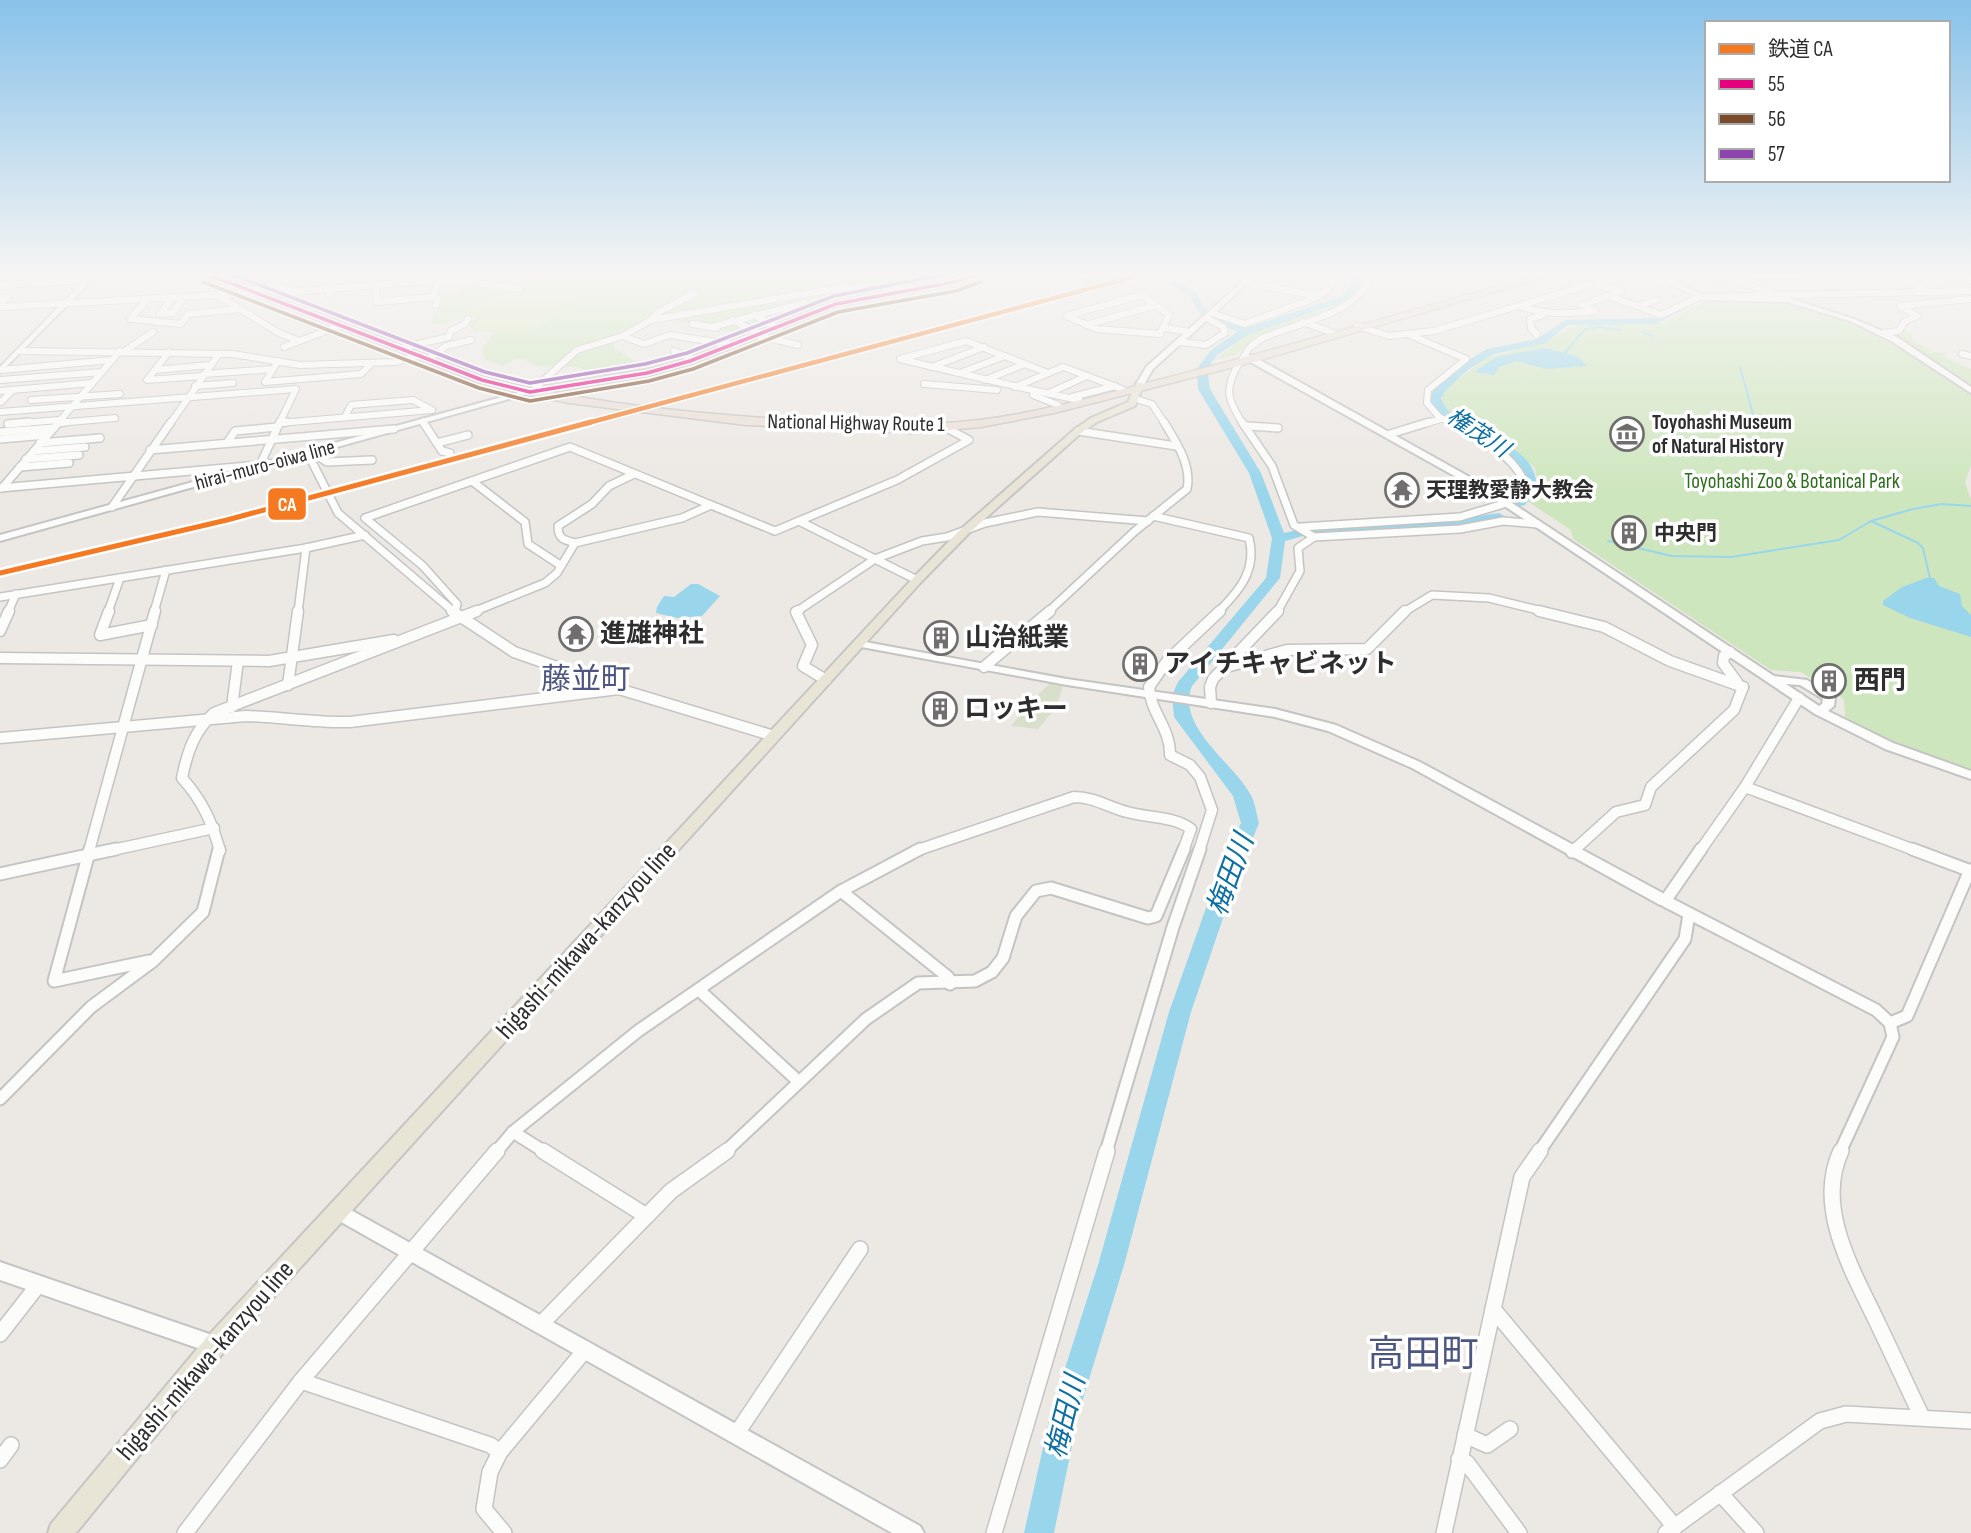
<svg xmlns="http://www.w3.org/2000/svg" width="1971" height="1533" font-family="'Sofia Sans Condensed','Noto Sans JP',sans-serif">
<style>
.green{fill:#cee6be}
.cemetery{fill:#d8e0cc}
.pitch{fill:#d9eabb}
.water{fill:#99d6ec}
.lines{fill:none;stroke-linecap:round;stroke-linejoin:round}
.stream{stroke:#99d6ec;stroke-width:2}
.river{fill:#99d6ec;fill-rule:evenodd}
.street-far4-casing{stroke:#c5c4c5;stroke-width:8}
.street-far3-casing{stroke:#c5c4c5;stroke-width:10}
.street-far2-casing{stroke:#c5c4c5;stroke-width:13}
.street-far1-casing{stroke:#c5c4c5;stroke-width:15}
.street-casing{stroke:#c5c4c5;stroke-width:18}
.secondary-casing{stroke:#c5c4c5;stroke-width:4}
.primary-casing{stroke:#c6c5c4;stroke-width:4}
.highway-casing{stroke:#c6c5c4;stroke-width:3}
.street-far4{stroke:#fcfcfb;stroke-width:6}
.street-far3{stroke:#fcfcfb;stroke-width:7}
.street-far2{stroke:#fcfcfb;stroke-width:10}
.street-far1{stroke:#fcfcfb;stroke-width:11}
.street{stroke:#fcfcfb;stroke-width:15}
.secondary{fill:#fcfcfb;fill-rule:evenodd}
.primary{fill:#e8e4d6;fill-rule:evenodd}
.highway{fill:#eadfd6;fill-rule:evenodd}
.bus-1-casing{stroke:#fff;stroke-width:7}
.bus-2-casing{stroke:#fff;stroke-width:7}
.bus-3-casing{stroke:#fff;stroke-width:7}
.bus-1{stroke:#e5007d;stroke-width:3.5}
.bus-2{stroke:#7a4b2a;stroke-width:3.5}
.bus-3{stroke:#8e44ad;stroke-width:3.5}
.rail-1-far1-casing{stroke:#fff;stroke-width:8}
.rail-1-casing{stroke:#fff;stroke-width:10}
.rail-1-far1{stroke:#f47921;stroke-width:4.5}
.rail-1{stroke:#f47921;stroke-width:5}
.labels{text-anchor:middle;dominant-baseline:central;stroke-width:7;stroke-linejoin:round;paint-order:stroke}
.far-poi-label{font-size:21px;font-weight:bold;fill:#2e2e2e;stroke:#fff;text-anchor:start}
.far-street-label{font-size:21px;fill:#2e2e2e;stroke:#fff}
.far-park-label{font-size:21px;fill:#2c6e1b;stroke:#fff}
.far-water-label{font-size:23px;font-style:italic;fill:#0d6fa3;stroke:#fff}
.poi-label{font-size:26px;font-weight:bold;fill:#2e2e2e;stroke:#fff;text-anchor:start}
.street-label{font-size:26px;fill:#2e2e2e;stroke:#fff}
.water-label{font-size:28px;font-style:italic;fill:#0d6fa3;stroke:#fff}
.quarter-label{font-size:30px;fill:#4d5680;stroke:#fff}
.near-quarter-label{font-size:37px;fill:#4d5680;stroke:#fff}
.line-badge{stroke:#fff;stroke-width:2.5}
.badge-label{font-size:19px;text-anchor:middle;font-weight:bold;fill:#fff}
</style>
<rect width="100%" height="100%" fill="#ece8e4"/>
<g class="green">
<path d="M555,274H948L951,278L836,304L756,337L663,318L651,320L613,341L614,348L649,370L603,379L578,367L537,366L524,359H514L504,366L485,359L482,349L494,332L475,331L470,327L471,322L476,320L473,317L432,325V318L443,302L440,296L441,294L452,295L470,284L504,286L509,284L558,283Z"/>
<path d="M1362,274H1370L1364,291L1352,303L1247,346L1235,355L1216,360C1230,348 1244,336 1261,328C1291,315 1356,313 1362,274Z"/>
<path d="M1782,301L1794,303L1873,332L1971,395V465L1965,483L1971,499V771C1928,755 1885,741 1845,717L1844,699L1801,672L1771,670L1573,539L1571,530L1527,501L1538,486L1535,468C1512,446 1452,428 1441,402L1444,391L1485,358L1543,343L1578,324L1662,323L1704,302Z"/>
<path d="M1905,332L1912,334V340L1934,352L1945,353L1946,354L1943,357L1971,369V384L1889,334Z"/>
</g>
<path class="cemetery" d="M1050,683L1063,686L1056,708L1038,729L1011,726L1030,703Z"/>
<path class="pitch" d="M514,290L582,297L533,331L479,330L473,326L480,319L463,311Z"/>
<g class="water">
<path d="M1545,348L1577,356L1587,366L1545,369L1517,361L1499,367L1494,375L1474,372L1496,357Z"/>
<path d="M1926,578H1934L1939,586L1960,594L1962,606L1971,615V637L1910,618L1883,605V601L1902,587Z"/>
<path d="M691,584H698L720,596L702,616L677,618L656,613L657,607L664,596L674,597Z"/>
</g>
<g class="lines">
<g class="stream">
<path d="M1643,332L1652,336"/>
<path d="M1565,353L1585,329L1600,327L1620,330"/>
<path d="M1740,367L1744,382"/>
<path d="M1745,384L1753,415"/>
<path d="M1754,417L1757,429"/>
<path d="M1871,521L1918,543L1923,548L1930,579"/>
<path d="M1608,541L1672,556L1731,557L1839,540L1871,521L1913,509L1942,504L1971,506"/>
</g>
<g class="river">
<path d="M1353,274H1363L1358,288L1346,301L1250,334L1217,355L1207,369L1210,389L1261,473L1284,533C1355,516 1427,525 1499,513L1506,517C1486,534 1356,528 1323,532C1310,533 1298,538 1285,541L1280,578L1192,686C1176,726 1231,761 1249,792C1255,800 1256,813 1259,823L1237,877L1191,1012L1124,1265L1079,1412L1054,1533H1024L1051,1412L1098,1265L1169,1012L1217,877L1241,823L1233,796L1174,717L1172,695L1178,682L1266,578L1272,538L1249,473L1198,389L1197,369L1210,351L1237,332C1219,323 1196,318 1191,297L1164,281L1172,279L1198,294L1203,306L1211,313L1246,328L1340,297L1349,287Z"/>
<path d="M1696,297L1704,299L1656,324L1568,325L1544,344L1494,354L1469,369L1445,391L1441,398C1455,440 1534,433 1537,487L1525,505L1520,506L1513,502C1516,498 1521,493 1523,488C1536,455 1452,433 1436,413C1432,409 1431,403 1429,398L1436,387L1461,365L1487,349L1537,339L1565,320L1654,318Z"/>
</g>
<g class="street-far4-casing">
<g id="street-far4">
<path d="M411,274L519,289"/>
<path d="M1073,274L1077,277L1092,274"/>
<path d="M1895,274L1923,289"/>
<path d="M1956,274L1971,281"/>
<path d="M1657,279L1838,274"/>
<path d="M1733,279L1772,293"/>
<path d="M1247,283L1318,296"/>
<path d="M1594,284L1621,292L1609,296"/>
<path d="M0,285L90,280"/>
<path d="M377,291V302L434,297"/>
<path d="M695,293L657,313L651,320L846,287L917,288"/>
<path d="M329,294L335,274"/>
<path d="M218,295L279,333L299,341"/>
<path d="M1142,295L1169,315L1160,334L1097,329L1066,316Z"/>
<path d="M0,298H8L0,304"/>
<path d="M172,298L160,314L173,313L184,297"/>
<path d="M148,299L130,319L181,324L188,314L241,309"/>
<path d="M436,305L438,299L434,295L439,277"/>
<path d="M1520,306C1546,315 1568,314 1595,311L1581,305L1609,296L1661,315L1700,297L1971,291"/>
<path d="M1638,306L1657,300"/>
<path d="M0,307L234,294L273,285L292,292L437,280"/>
<path d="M1212,313L1245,324L1318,297L1328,289L1337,274"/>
<path d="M754,315L778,328"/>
<path d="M732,320L762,335"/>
<path d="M1303,322L1333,333"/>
<path d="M692,324L717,328"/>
<path d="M1086,325L1153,306"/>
<path d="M1358,326L1389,336L1434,331L1626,274"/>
<path d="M711,327L805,303"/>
<path d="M1165,328L1190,332"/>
<path d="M1883,333L1899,331L1904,322L1917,316L1900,306L1971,299"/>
<path d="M1410,335L1466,359L1428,390L1427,403L1441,419L1424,424"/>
<path d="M1537,335L1531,328L1530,319L1543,315"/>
<path d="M623,336L644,344L670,335L734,345"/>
<path d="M759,336L798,345"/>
<path d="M1181,342L1206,345L1225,333L1223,327L1207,318"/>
<path d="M284,347L339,326"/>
<path d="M405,347L449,337L450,331L465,324L468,319"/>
<path d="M20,351L233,354L300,365L395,362L418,356"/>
<path d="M125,351L153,332"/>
<path d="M674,351L695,360"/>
<path d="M169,352L155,370L210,365"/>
<path d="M1962,354L1971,356"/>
<path d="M431,357L446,346L471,340"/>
<path d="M1243,358L1249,348L1261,339C1298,321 1356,317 1372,274"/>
<path d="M278,361L265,382L361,374L370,365"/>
<path d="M1239,363C1224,389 1227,399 1243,424"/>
<path d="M932,367L984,347"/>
<path d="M1,370L112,360"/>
<path d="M155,370L147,380L202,376"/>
<path d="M960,373L1005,356"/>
<path d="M1048,373L966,341L900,359C960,373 1019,388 1079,400"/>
<path d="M204,374L273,369"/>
<path d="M0,380L102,372"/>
<path d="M985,380L1025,364"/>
<path d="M924,384L997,390"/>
<path d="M195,386L233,383"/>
<path d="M1015,387L1063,367L1122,389"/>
<path d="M535,388L577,350L623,336L651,320"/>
<path d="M0,391L92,383"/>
<path d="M1049,393L1087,376"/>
<path d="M1033,395L1058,405"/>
<path d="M1072,397L1115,386"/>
<path d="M1136,399L1152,404L1165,424"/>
<path d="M31,400L120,394"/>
<path d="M1,402L13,390"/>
<path d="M0,412L296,389L279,424"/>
<path d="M345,417L351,405L413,400L430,409"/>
<path d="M1441,418L1453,424"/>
<path d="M58,423L115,418"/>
<path d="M280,423L432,410"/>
<path d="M8,424L60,420"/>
<path d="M57,424L120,351"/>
<path d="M170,424L219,354"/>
</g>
</g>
<g class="street-far3-casing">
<g id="street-far3">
<path d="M423,422L442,451L450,453"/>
<path d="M1242,422L1272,466L1294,525L1314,537L1298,548L1300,571L1277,612"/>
<path d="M1449,422C1477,437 1509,451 1523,479L1520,491L1503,501"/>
<path d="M58,423L65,422"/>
<path d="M280,423L287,422"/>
<path d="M8,424L29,422"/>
<path d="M1247,426L1278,428"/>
<path d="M1078,431L1176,446"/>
<path d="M0,432L54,428"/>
<path d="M1390,434L1429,422"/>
<path d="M0,439L47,435"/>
<path d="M40,443L100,438"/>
<path d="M227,443L235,431L277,427"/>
<path d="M437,443L468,435"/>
<path d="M150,450L394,429"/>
<path d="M34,451L85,447"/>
<path d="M312,452L327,462L372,460"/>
<path d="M308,454L338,513L454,612"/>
<path d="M26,459L79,455"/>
<path d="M20,467L69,463"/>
<path d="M259,467L280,422"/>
<path d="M472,481L525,522L528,544L560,565"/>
<path d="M0,488L259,465"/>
<path d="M2,488L59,422"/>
<path d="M112,507L171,422"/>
<path d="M1153,516L1249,538C1257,570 1240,590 1218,612"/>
<path d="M799,521L917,580"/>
<path d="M1301,527L1460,517L1507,503"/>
<path d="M1314,537L1460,529L1503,521L1537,524"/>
<path d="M575,543C564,540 558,539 558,526L592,504L609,486L634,474"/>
<path d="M0,597L306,548L365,535"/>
<path d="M8,612L16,594"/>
<path d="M108,612L120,578"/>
<path d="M154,612L166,570"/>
<path d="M298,612L306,548"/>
<path d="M455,612L457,604L423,566L365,518L570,447L711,505"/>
<path d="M473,612L545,583L557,573L575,543L682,518L711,505L775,531L897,480L969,440L937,423"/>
<path d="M796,612L875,559L922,541L947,537L985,523L1038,512L1148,521"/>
<path d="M1048,612L1135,531L1187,489C1192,465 1176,442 1164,422"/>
<path d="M1404,612L1432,595L1489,598L1546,612"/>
</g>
</g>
<g class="street-far2-casing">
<g id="street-far2">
<path d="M109,611L100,635L152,625"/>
<path d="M452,611L514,652L619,689L774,736"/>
<path d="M798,611L796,612L812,645L803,666L826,680"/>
<path d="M1539,611L1604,627L1670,661L1743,687"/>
<path d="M0,631L9,611"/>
<path d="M1730,652L1724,656L1723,663L1737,682"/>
<path d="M0,658L269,661L394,640"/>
<path d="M984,667L1050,611"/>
<path d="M1223,668L1287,650L1367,649L1405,611"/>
<path d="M288,685L298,611"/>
<path d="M1211,703L1210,687L1213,679L1278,611"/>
<path d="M232,707L238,661"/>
<path d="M0,738L246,716C281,717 315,723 350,722L619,689"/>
<path d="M1745,787L1917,851"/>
<path d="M89,851L155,611"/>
<path d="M108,851L214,828"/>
<path d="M220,851C212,822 202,800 182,778C187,753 194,731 214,713L477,611"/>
<path d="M915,851L1074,797C1094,797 1108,807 1127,812C1148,818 1174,816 1191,829L1183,851"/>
<path d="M1199,851L1212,810L1200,777L1190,765L1170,755C1171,729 1150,712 1149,687L1167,661L1220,611"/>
<path d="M1573,851L1616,812L1645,805L1651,787L1734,710L1743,687"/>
<path d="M1700,851L1745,787L1799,698"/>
</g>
</g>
<g class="street-far1-casing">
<g id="street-far1">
<path d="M90,849L54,981L149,961"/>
<path d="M1701,849L1665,901L1876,1010L1890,1023L1893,1037L1840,1152"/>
<path d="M1912,849L1971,871"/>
<path d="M1572,852L1575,849"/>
<path d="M0,874L116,849"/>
<path d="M841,891L948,977L950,984"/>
<path d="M699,990L798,1081"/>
<path d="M1890,1023L1907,1016L1970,870"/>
<path d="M0,1099L91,1007L153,961L203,912L219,849"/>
<path d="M513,1132L545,1152"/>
<path d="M496,1152L513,1132L638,1031L841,891L920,849"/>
<path d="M725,1152L866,1019L918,983L975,981L992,972L1003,958L1016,916L1036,891L1051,888L1148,918L1156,916L1184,849"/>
<path d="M1106,1152L1173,927L1200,849"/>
<path d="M1539,1152L1685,939L1689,914"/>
</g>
</g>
<g class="street-casing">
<g id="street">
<path d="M543,1151L645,1215"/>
<path d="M1841,1151C1814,1208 1854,1273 1878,1324C1893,1355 1907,1386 1922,1417"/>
<path d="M1493,1309L1675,1527"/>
<path d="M541,1324L671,1191L727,1151"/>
<path d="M0,1334L39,1284"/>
<path d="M301,1381L490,1445L500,1452"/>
<path d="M737,1433L860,1249"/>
<path d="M1465,1435L1487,1445L1510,1429"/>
<path d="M1459,1459L1467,1463L1519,1533"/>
<path d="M0,1460L11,1445"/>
<path d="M1720,1493L1756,1533"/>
<path d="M185,1533L301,1381L497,1151"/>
<path d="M504,1533L484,1509L490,1472L500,1452L586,1349"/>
<path d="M994,1533L1107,1151"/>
<path d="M1444,1533L1522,1177L1540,1151"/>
<path d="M1666,1533L1820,1421L1846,1414L1971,1421"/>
</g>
</g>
<g class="secondary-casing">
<g id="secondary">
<path d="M91,274H98L0,373V367Z"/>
<path d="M1251,274H1258L1153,369L1143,386H1137L1136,384L1147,366Z"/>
<path d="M1645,274H1655L1706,296L1788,298L1854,319L1897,337L1971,387V393L1891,341L1850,321L1787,302L1705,300Z"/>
<path d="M1245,355H1251L1491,489L1774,676L1807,680L1835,698L1834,706L1828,711L1893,743L1971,771V779L1885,749L1815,714L1485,493L1245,359ZM1786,684L1800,685L1823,699L1822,704L1819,706Z"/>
<path d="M527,390L534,392L0,541V535Z"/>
<path d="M860,641L1067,679L1275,709L1336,725L1420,762L1670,897L1672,901L1670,905H1660L1412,768L1328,731L1275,717L1067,685L856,646L855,644L856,642Z"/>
<path d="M340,1204L920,1526L924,1533H892L334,1218L331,1212L334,1206Z"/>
<path d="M0,1262L215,1336L222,1338L224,1345L222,1352L215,1354L0,1280Z"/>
</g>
</g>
<g class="primary-casing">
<g id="primary">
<path d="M969,274H980L954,284L838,306L693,363L650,375L530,395L525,392L530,389L646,370L687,359L833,302L952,280Z"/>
<path d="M1137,382L1144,384L1135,406L1097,422L1081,433L969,533L921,582L223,1353L76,1533H48L51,1524L207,1337L913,578L961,529L1075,429L1091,418L1128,402Z"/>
</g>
</g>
<g class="highway-casing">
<path id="highway" d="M202,274H216L486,378C592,404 703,415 813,421C869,423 924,427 980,420C1044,412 1107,393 1170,377C1294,345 1417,309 1540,274H1556L1257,361L1054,413L981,427L913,433L746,425L569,403L530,395L478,382Z"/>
</g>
<use href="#street-far4" class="street-far4"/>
<use href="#street-far3" class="street-far3"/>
<use href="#street-far2" class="street-far2"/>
<use href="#street-far1" class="street-far1"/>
<use href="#street" class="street"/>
<use href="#secondary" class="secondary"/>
<use href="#primary" class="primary"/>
<use href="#highway" class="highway"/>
<g class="bus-1-casing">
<path id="bus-1" d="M207,274L482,380L530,392L647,373L690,361L836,304L954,282L976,274"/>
</g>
<g class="bus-2-casing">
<path id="bus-2" d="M203,282L479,388L530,401L649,381L693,369L838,312L956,291L980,282"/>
</g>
<g class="bus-3-casing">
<path id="bus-3" d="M231,274L485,372L530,383L645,364L687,353L834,296L947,274"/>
</g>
<use href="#bus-1" class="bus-1"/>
<use href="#bus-2" class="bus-2"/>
<use href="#bus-3" class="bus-3"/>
<g class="rail-1-far1-casing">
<path id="rail-1-far1" d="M584,424L1144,274"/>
</g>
<g class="rail-1-casing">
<path id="rail-1" d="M0,573L227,520L591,422"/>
</g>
<use href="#rail-1-far1" class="rail-1-far1"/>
<use href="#rail-1" class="rail-1"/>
</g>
<linearGradient id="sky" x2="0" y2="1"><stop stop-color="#88c2ea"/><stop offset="0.56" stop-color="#f6f5f3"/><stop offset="1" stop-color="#f6f5f3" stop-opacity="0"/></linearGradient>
<rect width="1971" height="489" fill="url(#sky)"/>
<defs>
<g id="museum-ring" transform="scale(1.75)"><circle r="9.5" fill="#fff" stroke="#706f6e" stroke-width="1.5"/><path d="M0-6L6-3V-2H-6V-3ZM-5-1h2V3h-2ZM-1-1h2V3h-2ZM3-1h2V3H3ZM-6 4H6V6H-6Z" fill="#706f6e"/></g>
<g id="temple-ring" transform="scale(1.75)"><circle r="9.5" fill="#fff" stroke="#706f6e" stroke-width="1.5"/><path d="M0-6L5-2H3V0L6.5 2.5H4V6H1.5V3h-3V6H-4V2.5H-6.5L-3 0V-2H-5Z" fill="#706f6e"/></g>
<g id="building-ring" transform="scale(1.75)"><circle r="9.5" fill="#fff" stroke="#706f6e" stroke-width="1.5"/><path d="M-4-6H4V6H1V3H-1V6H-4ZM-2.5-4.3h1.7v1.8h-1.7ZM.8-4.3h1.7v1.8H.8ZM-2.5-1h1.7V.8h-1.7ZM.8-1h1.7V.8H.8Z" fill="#706f6e"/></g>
</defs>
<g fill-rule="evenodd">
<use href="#museum-ring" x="1627" y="434"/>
<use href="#temple-ring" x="1402" y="490"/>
<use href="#building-ring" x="1629" y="533"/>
<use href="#temple-ring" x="576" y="634"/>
<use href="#building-ring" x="941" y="638"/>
<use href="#building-ring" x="1140" y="664"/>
<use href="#building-ring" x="1829" y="681"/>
<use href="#building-ring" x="940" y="709"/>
</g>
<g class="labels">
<g class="far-poi-label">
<text x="1652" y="422">Toyohashi Museum<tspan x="1652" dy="24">of Natural History</tspan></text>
<text x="1426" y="490">天理教愛静大教会</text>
<text x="1654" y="533">中央門</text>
</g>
<g class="far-street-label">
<text transform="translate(856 423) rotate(1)">National Highway Route 1</text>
<text transform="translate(265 465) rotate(-15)">hirai-muro-oiwa line</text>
</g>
<g class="far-park-label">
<text x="1792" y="481">Toyohashi Zoo &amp; Botanical Park</text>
</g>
<g class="far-water-label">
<text transform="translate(1478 433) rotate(33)">権茂川</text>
</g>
<g class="poi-label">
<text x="600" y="634">進雄神社</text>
<text x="965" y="638">山治紙業</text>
<text x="1164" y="664">アイチキャビネット</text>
<text x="1854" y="681">西門</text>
<text x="964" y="709">ロッキー</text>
</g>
<g class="street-label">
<text transform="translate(587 941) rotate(-48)">higashi-mikawa-kanzyou line</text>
<text transform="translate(206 1361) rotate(-49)">higashi-mikawa-kanzyou line</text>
</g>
<g class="water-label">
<text transform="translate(1231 875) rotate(-70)">梅田川</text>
<text transform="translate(1066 1417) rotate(-76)">梅田川</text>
</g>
<g class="quarter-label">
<text x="586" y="680">藤並町</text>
</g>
<g class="near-quarter-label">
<text x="1423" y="1355">高田町</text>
</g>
</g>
<rect class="line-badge" x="267" y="487" width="40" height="34" rx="7" fill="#f47921"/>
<g class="badge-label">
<text x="287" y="511">CA</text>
</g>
<rect x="1705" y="21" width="245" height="161" fill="#ffffff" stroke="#ababab" stroke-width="2"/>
<rect x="1719" y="44" width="35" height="10" fill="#f47921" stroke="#ababab" stroke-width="2"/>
<text x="1768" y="56" font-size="21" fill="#2e2e2e">鉄道 CA</text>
<rect x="1719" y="79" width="35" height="10" fill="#e5007d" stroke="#ababab" stroke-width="2"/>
<text x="1768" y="91" font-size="21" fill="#2e2e2e">55</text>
<rect x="1719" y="114" width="35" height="10" fill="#7a4b2a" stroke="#ababab" stroke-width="2"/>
<text x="1768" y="126" font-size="21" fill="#2e2e2e">56</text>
<rect x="1719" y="149" width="35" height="10" fill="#8e44ad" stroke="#ababab" stroke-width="2"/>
<text x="1768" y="161" font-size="21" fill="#2e2e2e">57</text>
</svg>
